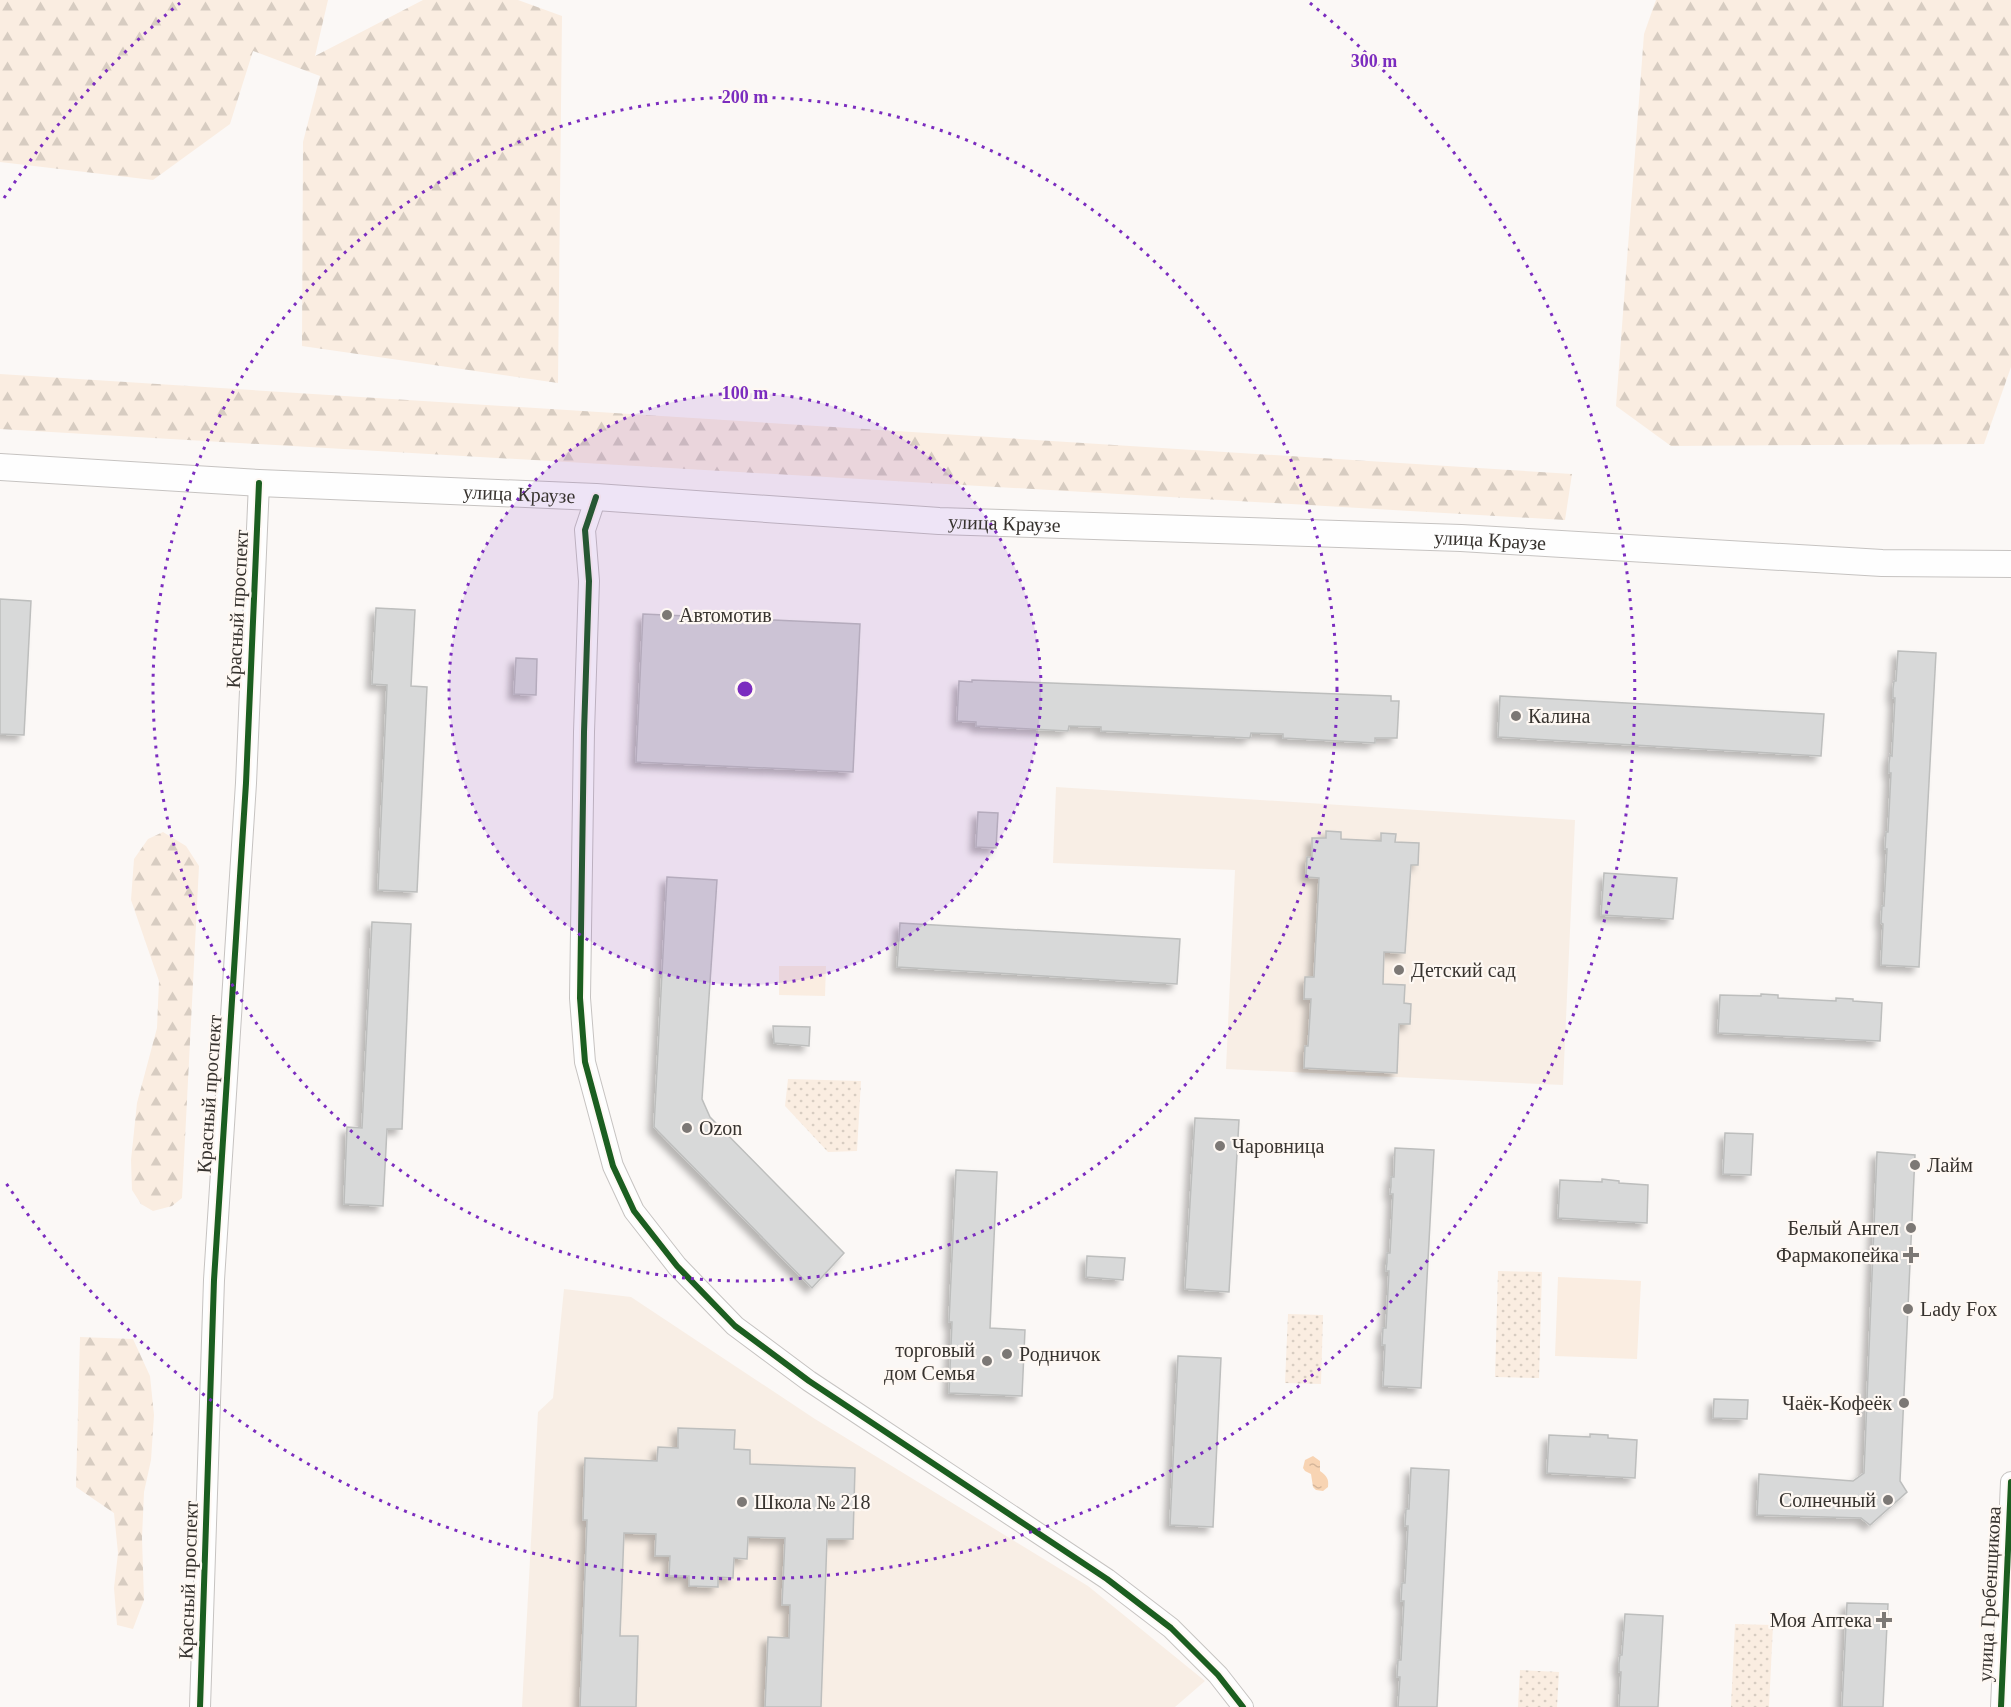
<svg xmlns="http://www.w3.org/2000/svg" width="2011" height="1707" font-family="'Times New Roman',serif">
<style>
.built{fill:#f8eee5}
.grass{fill:#faede1}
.forest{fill:url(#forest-firs)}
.park{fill:url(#park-dots)}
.water{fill:url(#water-ripples)}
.building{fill:#d8d9d9;stroke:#bdbebd;stroke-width:1.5;filter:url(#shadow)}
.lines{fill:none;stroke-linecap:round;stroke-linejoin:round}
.minor-casing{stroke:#c6c3c1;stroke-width:22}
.major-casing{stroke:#c6c3c1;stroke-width:28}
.minor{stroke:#fefefe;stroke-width:20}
.major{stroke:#fefefe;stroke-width:26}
.cycleway-casing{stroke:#fef8f3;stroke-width:10}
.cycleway{stroke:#1b5e20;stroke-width:6}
.ring{fill:none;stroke:#7b2cbf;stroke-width:3;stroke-dasharray:3 6}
.poi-dot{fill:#7c7875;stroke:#fef8f3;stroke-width:2}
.labels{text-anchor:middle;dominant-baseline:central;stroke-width:4.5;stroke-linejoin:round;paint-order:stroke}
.street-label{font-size:20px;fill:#37332f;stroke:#fef8f3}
.poi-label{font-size:20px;fill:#37332f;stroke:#fef8f3;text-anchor:start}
.centre{fill:#7b2cbf;stroke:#fef8f3;stroke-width:3}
.ring-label{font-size:18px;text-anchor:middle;font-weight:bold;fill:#7b2cbf;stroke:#fef8f3;stroke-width:4.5;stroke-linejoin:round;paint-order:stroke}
</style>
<defs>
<pattern id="forest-firs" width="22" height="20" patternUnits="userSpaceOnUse" patternTransform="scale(1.5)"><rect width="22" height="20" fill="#faede1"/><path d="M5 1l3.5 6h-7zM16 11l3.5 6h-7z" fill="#d7ccc1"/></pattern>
<pattern id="park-dots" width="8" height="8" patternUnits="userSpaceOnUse" patternTransform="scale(1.5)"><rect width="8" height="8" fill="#faede1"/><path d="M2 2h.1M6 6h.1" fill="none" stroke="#d7ccc1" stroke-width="1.8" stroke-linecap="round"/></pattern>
<pattern id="water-ripples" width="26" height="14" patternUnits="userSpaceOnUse" patternTransform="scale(1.5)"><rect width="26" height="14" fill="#f8d4b3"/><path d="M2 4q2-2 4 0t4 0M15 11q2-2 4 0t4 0" fill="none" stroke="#d5b69a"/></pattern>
<filter id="shadow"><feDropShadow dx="-5.5" dy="5.5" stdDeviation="3" flood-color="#0004"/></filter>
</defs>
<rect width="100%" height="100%" fill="#fbf8f6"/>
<g class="built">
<path d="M1056,787L1575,820L1563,1085L1226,1069L1235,870L1053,863Z"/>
<path d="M564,1289L631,1297L815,1419L1088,1586L1205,1681L1175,1707H522L538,1412L553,1398Z"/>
</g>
<g class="grass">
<path d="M779,966H826L825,996L779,995Z"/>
<path d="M1558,1277L1641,1281L1637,1359L1555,1356Z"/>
</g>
<g class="forest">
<path d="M0,0H328L315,56L423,0H518L562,16L558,383L302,346L303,142L320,76L253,51L230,124L153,180L0,162Z"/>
<path d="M1656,0H2011V367L1984,444L1671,446L1616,406L1644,34Z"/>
<path d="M0,374L1572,474L1565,520L0,429Z"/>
<path d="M163,832L186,846L199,866L182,1198L172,1206L153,1211L141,1204L132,1190L131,1160L137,1103L157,1028L159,981L131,900L134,859L148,839Z"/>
<path d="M80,1337L133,1339L150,1376L154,1415L151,1460L144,1492L142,1538L144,1600L133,1629L117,1625L114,1588L118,1553L114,1513L76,1487Z"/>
</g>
<g class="park">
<path d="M788,1079L861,1081L857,1151L828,1152L785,1106Z"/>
<path d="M1498,1271L1542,1272L1539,1378L1495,1377Z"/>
<path d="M1288,1314L1323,1315L1321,1384L1285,1383Z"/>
<path d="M1735,1624L1773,1625L1769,1707H1731Z"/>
<path d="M1520,1670L1559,1672L1557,1707H1518Z"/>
</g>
<path class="water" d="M1313,1456L1320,1461V1471C1327,1476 1329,1479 1328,1487L1323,1491L1316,1490L1313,1487L1311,1474L1305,1471L1303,1468L1305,1460Z"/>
<g class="building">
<path d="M0,599L31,601L24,735L0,734Z"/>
<path d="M376,608L415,610L411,686L427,687L417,892L378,890L387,685L372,684Z"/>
<path d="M643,614L860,624L853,772L636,762Z"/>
<path d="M1898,651L1936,653L1919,967L1881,965L1883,924L1881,923L1882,906H1884L1887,849H1885L1886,832H1888L1891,773H1889V764L1890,755L1892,756L1895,698H1893V689L1894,681H1896Z"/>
<path d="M516,658L537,659L536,695L514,694Z"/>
<path d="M972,680L1391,696V701H1399L1397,738H1375V743L1283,738V734L1251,733L1250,738L1101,731V727L1069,726L1068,731L976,726V722L957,721L959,681L972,682Z"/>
<path d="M1500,696L1824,714L1821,756L1498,737Z"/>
<path d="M978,812L998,813L996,848L976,847Z"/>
<path d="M1326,831L1341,832V839L1381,841V833L1396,834L1395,842L1419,843L1418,865H1411L1405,953L1384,952L1383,984L1405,985L1404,1003L1411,1004L1410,1024H1399L1397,1073L1304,1068L1305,1046H1308L1311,999H1304L1305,977H1314L1319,878L1306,877L1307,857H1312V838H1326Z"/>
<path d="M1604,873L1677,878L1673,919L1601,915Z"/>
<path d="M667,877L717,880L702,1099L710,1117L844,1253L812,1288L654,1127Z"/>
<path d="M372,922L411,924L402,1129H387L383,1206L344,1204L347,1127L362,1128Z"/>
<path d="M900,923L1180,939L1177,984L897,967Z"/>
<path d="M1761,994L1778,995V998L1836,1001V998L1853,999V1001L1882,1003L1880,1041L1718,1033L1720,995L1761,996Z"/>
<path d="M773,1026L810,1027L809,1046L774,1043Z"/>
<path d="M1195,1118L1239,1120L1229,1292L1185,1289Z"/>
<path d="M1725,1133L1753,1134L1751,1175L1723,1174Z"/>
<path d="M1395,1148L1434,1150L1421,1388L1383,1386L1385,1345H1382L1383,1328H1386L1389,1271H1386L1387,1262V1253H1390L1393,1194H1390L1391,1186V1177H1394Z"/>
<path d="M1877,1152L1915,1155L1900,1481L1907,1492L1870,1525L1861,1518L1757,1515L1759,1474L1853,1481L1864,1473Z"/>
<path d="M956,1170L997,1172L990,1328L1025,1330L1022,1396L949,1393L952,1322H949Z"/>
<path d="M1602,1179L1619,1181V1183L1648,1185L1647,1223L1558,1218L1560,1180L1602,1182Z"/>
<path d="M1087,1256L1125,1258L1123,1280L1086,1277Z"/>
<path d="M1178,1356L1221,1358L1213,1527L1170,1525Z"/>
<path d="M1714,1399L1748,1400L1747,1419L1713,1418Z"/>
<path d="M678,1428L735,1430L734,1449L750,1450V1464L855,1468L853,1539H827L821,1707H765L768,1637L789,1638L790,1605H782L785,1538L748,1537L747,1559L734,1558L733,1578L718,1577V1587L689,1586V1576H669L670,1556H655L656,1534L624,1533L620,1636H638L636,1707H580L587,1520H583L585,1458L657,1461L658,1447L678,1448Z"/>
<path d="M1590,1434L1608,1435V1438L1637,1440L1635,1478L1547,1473L1549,1435L1590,1437Z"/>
<path d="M1411,1468L1449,1470L1437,1707H1398L1400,1677H1397L1398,1660H1401L1404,1601H1401L1402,1583H1405L1408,1526H1405L1406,1509H1409Z"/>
<path d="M1847,1603L1888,1604L1883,1707H1842Z"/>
<path d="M1625,1614L1663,1616L1658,1707H1619L1621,1672H1619V1663L1620,1655H1622Z"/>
</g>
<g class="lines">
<g class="minor-casing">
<g id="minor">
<path d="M596,497L585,530L589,581L584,732L580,998L585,1062L613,1166L634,1211L677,1266L735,1326L809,1381L1107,1579L1171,1628L1218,1675L1243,1707"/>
<path d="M200,1707L214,1280L246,783L259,483"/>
<path d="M2001,1707L2011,1482"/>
</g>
</g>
<g class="major-casing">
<g id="major">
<path id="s1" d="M0,467L259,483L596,497L939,521L1461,538L1882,563L2011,564"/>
</g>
</g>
<use href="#minor" class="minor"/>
<use href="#major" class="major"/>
<g class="cycleway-casing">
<g id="cycleway">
<path d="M596,497L585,530L589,581L584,732L580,998L585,1062L613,1166L634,1211L677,1266L735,1326L809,1381L1107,1579L1171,1628L1218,1675L1243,1707"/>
<path d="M200,1707L214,1280L246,783L259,483"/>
<path d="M2001,1707L2011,1482"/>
</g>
</g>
<use href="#cycleway" class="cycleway"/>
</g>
<circle cx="745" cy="689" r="296" fill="#7b2cbf" fill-opacity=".12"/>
<g class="ring">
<circle cx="745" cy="689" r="296"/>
<circle cx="745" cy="689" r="592"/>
<path d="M4 198A889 889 0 0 1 180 3M1310 3A889 889 0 1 1 4 1180"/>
</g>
<g class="poi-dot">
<circle cx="667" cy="615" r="6"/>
<circle cx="1516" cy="716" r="6"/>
<circle cx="1399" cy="970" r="6"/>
<circle cx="687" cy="1128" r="6"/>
<circle cx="1220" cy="1146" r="6"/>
<circle cx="1915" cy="1165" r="6"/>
<circle cx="1911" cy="1228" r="6"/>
<path d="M1908 1246h6v6h6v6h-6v6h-6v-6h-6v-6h6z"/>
<circle cx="1908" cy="1309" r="6"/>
<circle cx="1007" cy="1354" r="6"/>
<circle cx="987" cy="1361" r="6"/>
<circle cx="1904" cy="1403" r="6"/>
<circle cx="1888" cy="1500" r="6"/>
<circle cx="742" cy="1502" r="6"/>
<path d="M1881 1611h6v6h6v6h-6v6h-6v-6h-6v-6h6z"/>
</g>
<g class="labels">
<g class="street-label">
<text stroke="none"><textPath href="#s1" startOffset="520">улица Краузе</textPath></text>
<text stroke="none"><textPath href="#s1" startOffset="1006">улица Краузе</textPath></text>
<text stroke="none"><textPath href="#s1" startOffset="1492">улица Краузе</textPath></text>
<text transform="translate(237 609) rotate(-87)">Красный проспект</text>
<text transform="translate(209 1094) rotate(-86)">Красный проспект</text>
<text transform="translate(188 1580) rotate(-88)">Красный проспект</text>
<text transform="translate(1989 1594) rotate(-87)">улица Гребенщикова</text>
</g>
<g class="poi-label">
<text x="679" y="615">Автомотив</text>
<text x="1528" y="716">Калина</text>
<text x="1411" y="970">Детский сад</text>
<text x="699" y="1128">Ozon</text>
<text x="1232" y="1146">Чаровница</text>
<text x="1927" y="1165">Лайм</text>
<text x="1899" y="1228" text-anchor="end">Белый Ангел</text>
<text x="1899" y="1255" text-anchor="end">Фармакопейка</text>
<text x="1920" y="1309">Lady Fox</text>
<text x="975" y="1350" text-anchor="end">торговый<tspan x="975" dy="23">дом Семья</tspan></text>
<text x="1019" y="1354">Родничок</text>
<text x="1892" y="1403" text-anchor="end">Чаёк-Кофеёк</text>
<text x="1876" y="1500" text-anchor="end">Солнечный</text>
<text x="754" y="1502">Школа № 218</text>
<text x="1872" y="1620" text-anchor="end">Моя Аптека</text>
</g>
</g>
<circle cx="745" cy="689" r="9" class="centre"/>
<g class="ring-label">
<text x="1374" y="67">300 m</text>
<text x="745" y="103">200 m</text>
<text x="745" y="399">100 m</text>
</g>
</svg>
